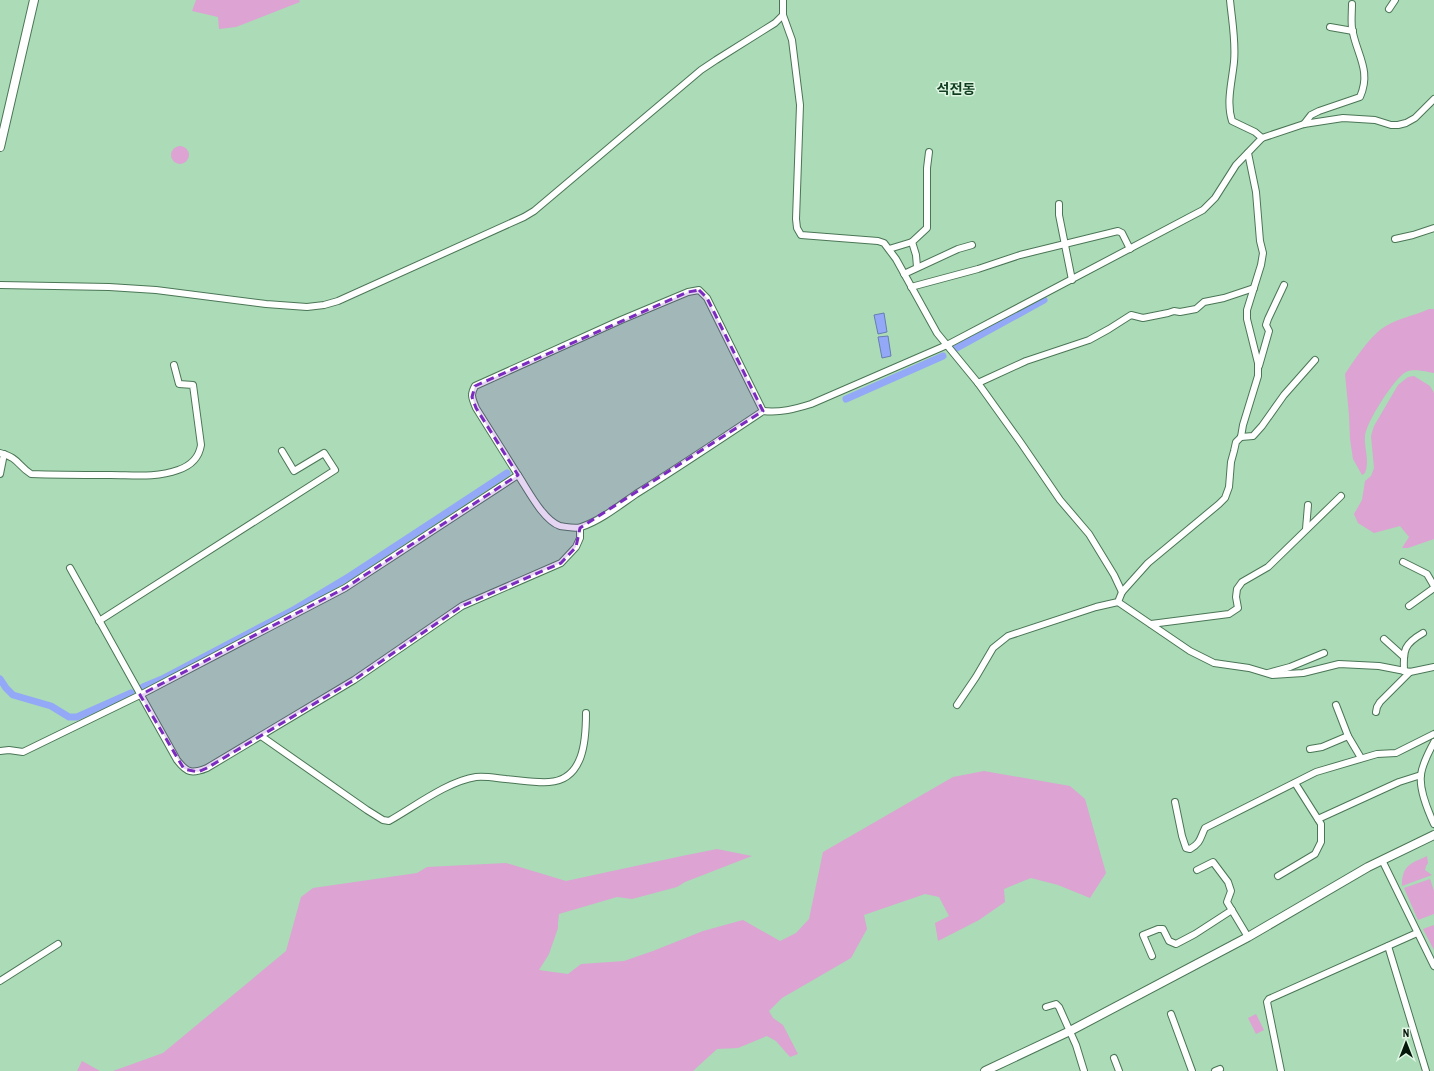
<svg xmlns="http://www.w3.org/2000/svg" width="1434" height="1071" font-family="'Archivo Narrow','Noto Sans KR',sans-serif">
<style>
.green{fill:#dca3d3}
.water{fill:#93a9f7;stroke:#687db0}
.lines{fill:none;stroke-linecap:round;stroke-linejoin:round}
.canal{stroke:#93a9f7;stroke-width:7}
.minor-casing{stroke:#4a7655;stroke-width:8}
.major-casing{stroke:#4a7655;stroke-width:10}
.minor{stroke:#fff;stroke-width:6}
.major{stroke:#fff;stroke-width:8}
.marked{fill:#7b2cbf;fill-opacity:0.2;stroke:#7b2cbf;stroke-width:3;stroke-dasharray:8 5;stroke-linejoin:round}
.labels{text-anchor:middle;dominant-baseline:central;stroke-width:3;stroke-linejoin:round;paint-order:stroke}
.quarter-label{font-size:14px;font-weight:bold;fill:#103d20;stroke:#def5e2}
</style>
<rect width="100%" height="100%" fill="#acdbb7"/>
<g class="green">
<path d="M196,0H299L300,2L236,27L219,29L218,17L192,11Z"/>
<circle cx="180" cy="155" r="9"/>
<path d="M1429,309H1434V373C1427,372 1413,368 1406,372C1394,378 1366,423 1365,436C1364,449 1370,461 1365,473L1362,475L1353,459L1350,439L1349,415L1345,374C1355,359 1366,342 1380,330C1394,319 1414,316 1429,309Z"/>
<path d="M1414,376L1430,386L1434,393V539L1408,548H1402L1409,537L1400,526L1374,533L1358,523L1354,514L1362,500L1365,481L1371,476L1374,468L1371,436L1374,426L1398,385L1408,377Z"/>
<path d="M984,771L1070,786L1085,799L1106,873L1090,898L1058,885L1031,878L1004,889L1005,902L979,920L938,941L935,923L949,916L939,897L925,894L864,915L867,929L851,958L782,998L769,1011L773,1018L783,1025L798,1054L790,1057L776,1041L767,1036L738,1048L717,1049L693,1071H113L163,1053L286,951L301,897L313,888L417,873L427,867L506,863L566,881L682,856L717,849L752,856L685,882L677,887L632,899L617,897L559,914L558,923V928L549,954L539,970L568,974L581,964L624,961L653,951L703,931L743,920L780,941L796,933L809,919L823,852L953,777Z"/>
<path d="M1427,856L1428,863L1426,866L1425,870L1432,875L1402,886C1402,865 1410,864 1427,856Z"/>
<path d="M1430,879L1434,891V914L1418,920L1404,888Z"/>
<path d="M1434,925V950L1423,929Z"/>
<path d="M1256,1014L1264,1030L1256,1034L1248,1018Z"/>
<path d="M82,1061L100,1071H77Z"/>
</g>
<g class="water">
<path d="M884,313L887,332L878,334L874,315Z"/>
<path d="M888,336L891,356L882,358L878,337Z"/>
</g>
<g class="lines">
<g class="canal">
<path d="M955,349L1044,300"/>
<path d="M846,399L943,356"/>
<path d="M0,679L6,688L13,695L51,706L69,717H77L131,693"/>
<path d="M143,687L162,679L295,609L350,576L507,473"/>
</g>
<g class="minor-casing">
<g id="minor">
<path d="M1230,0C1232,21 1236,41 1234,62C1232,82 1226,102 1232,121L1255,132L1262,138"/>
<path d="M1389,9L1395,0"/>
<path d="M783,15L792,40L800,105L796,219L797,228L801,235L878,241L884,243L896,259L937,333L978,383L1021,443L1060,500L1089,534L1114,575L1122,592L1118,602L1096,607L1008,636L993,648L976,677L957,705"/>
<path d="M1330,27L1353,31"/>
<path d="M1304,124L1311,115L1319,111L1360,97C1372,70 1356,54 1352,28C1351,20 1352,12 1352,4"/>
<path d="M1059,204V215L1072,280"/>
<path d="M1395,239L1413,235L1434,228"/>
<path d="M889,249L912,242"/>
<path d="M917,267L916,255L912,242L927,228V168L929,152"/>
<path d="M904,274L958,249L972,245"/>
<path d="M0,285L109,287L156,290L266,304L307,307L324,305L338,301L524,217L534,211L701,70L716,60L775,23L783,15V0"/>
<path d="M911,287L978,269L1020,255L1118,231L1122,233L1130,249"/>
<path d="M1259,366L1269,331L1266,325L1268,319L1284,285"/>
<path d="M978,383L1026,361L1089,340L1109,329L1131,315L1143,318L1168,313L1174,311L1180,312L1196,309L1204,302L1224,298L1254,288"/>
<path d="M1241,437L1253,436L1262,426L1284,395L1315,360"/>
<path d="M0,453C19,458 17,465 31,474C57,475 84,475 111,475C133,475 156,478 178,470C190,466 199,458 201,445L193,385L179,384L174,365"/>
<path d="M0,474L4,454"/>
<path d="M518,475L476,408C472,398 470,395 475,386L621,320L688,292L699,290L707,298L763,411"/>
<path d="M1306,529L1308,505"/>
<path d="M1403,562L1427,574L1434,586"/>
<path d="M70,568L177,760C187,773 192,774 207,768L354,680L462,606L561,563L576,547L580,538V528"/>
<path d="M1122,592L1148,563L1219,504L1225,498L1229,487L1231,462L1234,451L1236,442L1241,437L1243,425L1258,376V363L1247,319V310L1261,265L1263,253L1260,241L1256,192L1248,153"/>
<path d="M1118,602L1190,651L1214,663L1249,668L1272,675L1303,673L1339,664L1379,666L1410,672L1434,667"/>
<path d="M1409,606L1434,588"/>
<path d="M99,621L335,470L324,453L294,471L282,451"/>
<path d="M1151,624L1229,614L1238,608L1236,597L1237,589L1242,582L1268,567L1341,496"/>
<path d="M1384,639L1404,657"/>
<path d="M1404,671C1403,650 1404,644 1423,633"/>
<path d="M1268,673L1290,667L1324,653"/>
<path d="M1336,705L1348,736L1361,758"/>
<path d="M1376,712L1377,707L1380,702L1410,672"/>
<path d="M261,736L367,810L383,820L389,821C414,807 448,781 476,777C485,776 496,778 506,779C520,780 535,783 549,782C584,780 586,740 586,713"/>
<path d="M1434,742C1429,752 1422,764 1421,775C1419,790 1428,811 1434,824"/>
<path d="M1310,749L1322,747L1348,736"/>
<path d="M0,751L9,750L23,752L140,695L345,588L518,475C528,490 543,520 560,526C567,527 575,529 581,527C600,521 620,505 636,494C679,467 721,439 763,411C780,413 795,409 811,404L947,345L1203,210L1215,198L1236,165L1262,138L1304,124L1343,118L1375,120L1391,125H1398L1406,123L1415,118L1434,99"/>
<path d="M1175,802L1182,836L1186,848L1190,849C1201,843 1200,838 1205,828L1316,772L1377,754L1396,753L1434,734"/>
<path d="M1318,819L1399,782L1421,775"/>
<path d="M1382,860L1434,966"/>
<path d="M1197,870L1213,862L1228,882L1231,891L1227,902L1248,937"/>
<path d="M1278,876L1315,854L1321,842V824L1295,783"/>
<path d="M1388,946L1426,1071"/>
<path d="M1152,956L1143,935L1158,929H1163L1169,941L1176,944L1195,934L1232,910"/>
<path d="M0,981L58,944"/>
<path d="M1046,1007L1056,1004L1059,1007L1076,1045L1084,1071"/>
<path d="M1171,1014L1192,1071"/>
<path d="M1114,1058L1119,1071"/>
<path d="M1215,1071L1220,1069"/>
<path d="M1281,1071L1267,1002L1269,999L1417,933"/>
</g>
</g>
<g class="major-casing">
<g id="major">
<path d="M0,147L34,0"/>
<path d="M985,1071L1070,1031L1248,937L1368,867L1434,835"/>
</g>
</g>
<use href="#minor" class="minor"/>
<use href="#major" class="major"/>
</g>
<path class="marked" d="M699,290L707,298L763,411L580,528L576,547L561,563L462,606L354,680L207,768L198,772L184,769L140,695L345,588L518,475L476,408L472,397L475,386L688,292Z"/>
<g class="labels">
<g class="quarter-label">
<text x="956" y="89">석전동</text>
</g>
</g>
<g transform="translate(1406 1043)" stroke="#def5e2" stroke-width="3" paint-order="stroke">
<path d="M0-3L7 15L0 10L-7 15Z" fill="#05160a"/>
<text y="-6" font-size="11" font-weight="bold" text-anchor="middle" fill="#05160a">N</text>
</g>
</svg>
